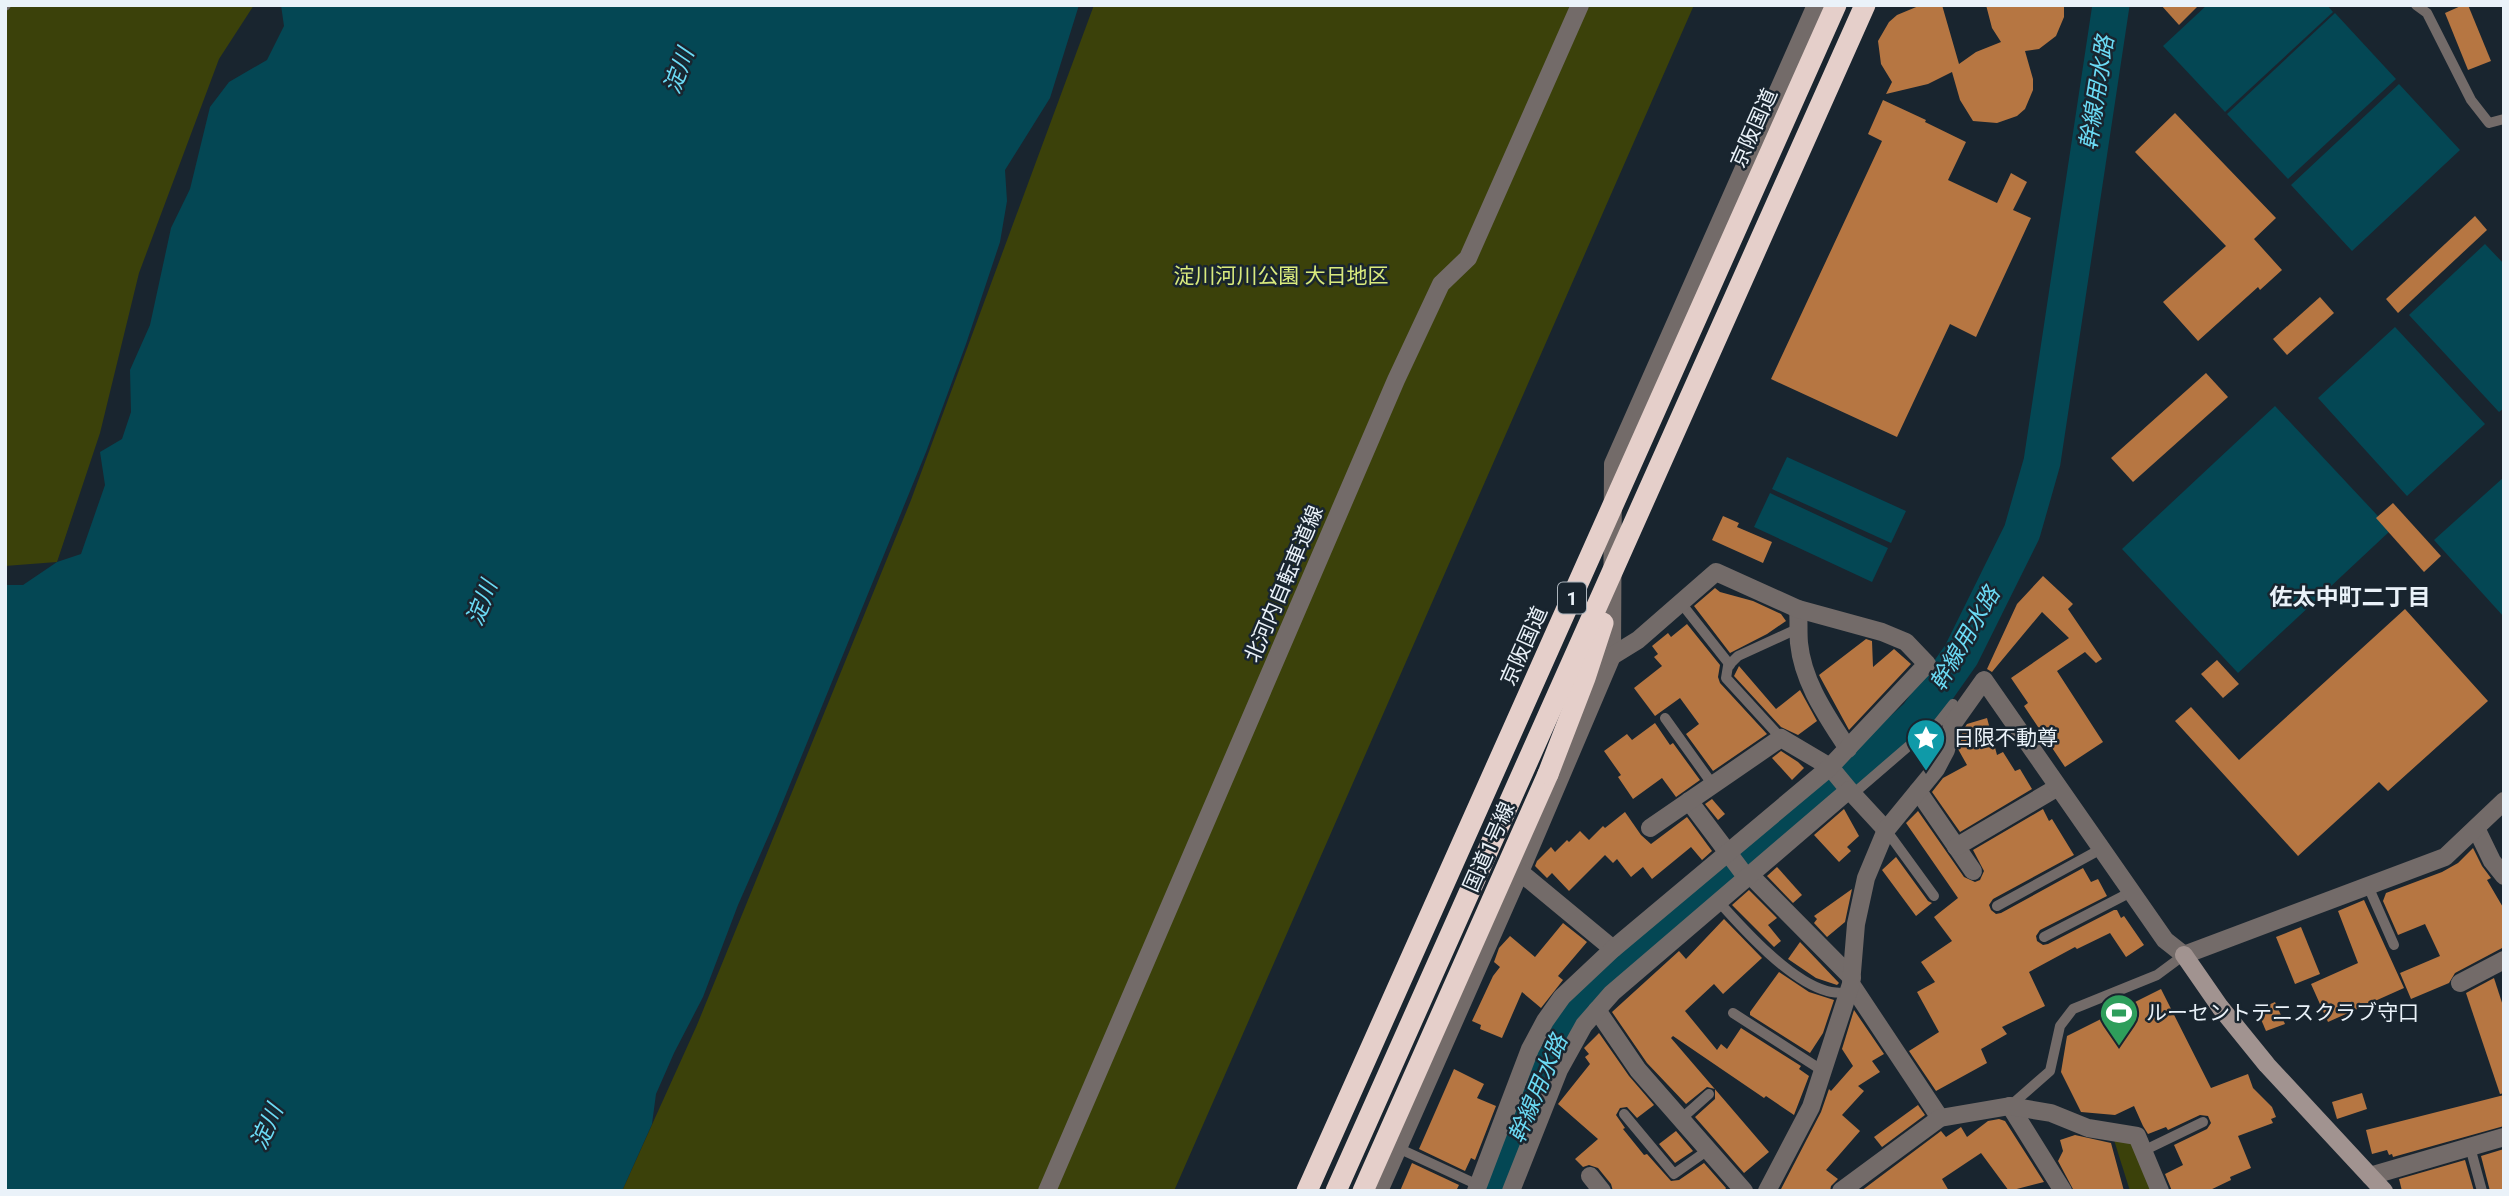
<svg xmlns="http://www.w3.org/2000/svg" width="2509" height="1196" font-family="Roboto,'Noto Sans JP',sans-serif">
<style>
.green{fill:#3b410a}
.water{fill:#044754}
.lines{fill:none;stroke-linecap:round;stroke-linejoin:round}
.river{stroke:#044754;stroke-width:37}
.building{fill:#b67642}
.lane{stroke:#736b69;stroke-width:10}
.street{stroke:#736b69;stroke-width:18}
.secondary{stroke:#a19390;stroke-width:18}
.highway{stroke:#e5cfca;stroke-width:21}
.highway-bridge{stroke:#e5cfca;stroke-width:21}
.labels{text-anchor:middle;dominant-baseline:central;stroke-width:5;stroke-linejoin:round;paint-order:stroke}
.shield{fill:#19252f;stroke:#abb4bc;stroke-width:2}
.shield-label{font-size:19px;font-weight:bold;fill:#eaf2f9}
.street-label{font-size:21px;fill:#eaf2f9;stroke:#19252f}
.park-label{font-size:21px;fill:#d9ea7d;stroke:#19252f}
.poi-label{font-size:21px;fill:#eaf2f9;stroke:#19252f;text-anchor:start}
.water-label{font-size:23px;font-style:italic;fill:#6bdbf5;stroke:#19252f}
.neighbourhood-label{font-size:23px;font-weight:bold;fill:#eaf2f9;stroke:#19252f}
</style>
<rect width="100%" height="100%" fill="#19252f"/>
<g class="green">
<path d="M5,5H254L219,59L139,273L100,433L57,562L5,566Z"/>
<path d="M1094,5H1694L1174,1191H622L697,1025L911,500Z"/>
<path d="M2114,1140L2136,1144L2152,1191H2130Z"/>
</g>
<g class="water">
<path d="M281,5H1079L1050,98L1005,170L1007,201L1000,242L966,344L926,452L775,821L738,905L703,997L674,1053L656,1094L652,1124L622,1191H5V585H23L57,562L81,554L105,485L100,452L122,439L131,412L130,370L150,325L171,228L190,189L210,107L229,82L267,60L284,26Z"/>
<path d="M2207,5H2327L2333,12L2225,112L2163,46Z"/>
<path d="M2335,13L2396,79L2288,179L2227,114Z"/>
<path d="M2399,84L2460,150L2352,251L2291,185Z"/>
<path d="M2485,244L2504,264V408L2499,412L2409,315Z"/>
<path d="M2395,327L2485,424L2407,496L2318,398Z"/>
<path d="M2275,406L2391,530L2238,673L2122,549Z"/>
<path d="M1787,457L1906,511L1891,543L1772,489Z"/>
<path d="M2504,477V617L2434,540Z"/>
<path d="M1770,493L1888,548L1872,582L1754,527Z"/>
</g>
<g class="lines">
<path class="river" d="M1497,1191L1550,1050L1572,1013L1605,980L1878,752L1918,716L1961,655L2022,532L2042,462L2111,5"/>
</g>
<g class="building">
<path d="M1921,5H1942L1959,64L1976,52L2001,42L1992,28L1986,5H2064V17L2056,36L2039,49L2025,51L2033,79V90L2025,109L2017,116L1997,123L1973,121L1960,100L1952,72L1928,84L1886,94L1892,82L1881,64L1878,41L1889,22L1897,15Z"/>
<path d="M2161,5H2199L2179,25Z"/>
<path d="M2463,5H2468L2491,61L2468,70L2445,13Z"/>
<path d="M1883,100L1926,120L1925,122L1966,142L1948,180L1997,203L2011,173L2027,182L2013,210L2031,218L1976,337L1950,324L1897,437L1771,379L1882,141L1868,134Z"/>
<path d="M2175,113L2276,218L2254,239L2282,270L2260,290L2258,287L2198,341L2163,302L2226,246L2135,152Z"/>
<path d="M2475,216L2487,230L2398,313L2386,299Z"/>
<path d="M2320,297L2334,313L2287,355L2273,339Z"/>
<path d="M2206,373L2228,397L2133,482L2111,458Z"/>
<path d="M2393,503L2441,556L2424,572L2376,518Z"/>
<path d="M1723,516L1739,523L1737,527L1772,542L1763,563L1712,540Z"/>
<path d="M2043,576L2073,604L2068,609L2102,659L2096,663L2085,652L2057,671L2103,742L2065,767L2024,706L2028,703L2011,678L2069,638L2042,612L1992,672L1987,669L2017,604Z"/>
<path d="M1715,588L1720,592L1753,601L1781,614L1786,621L1767,634L1730,653L1694,606Z"/>
<path d="M2405,609L2488,701L2388,791L2379,782L2298,856L2175,721L2191,707L2239,760Z"/>
<path d="M1687,624L1720,665L1718,677L1720,683L1767,734L1713,771L1686,734L1699,724L1680,698L1655,716L1634,688L1662,666L1654,657L1658,654L1652,646L1668,633L1671,637Z"/>
<path d="M1866,639L1872,641L1873,667L1894,649L1911,664L1849,730L1819,675Z"/>
<path d="M2217,660L2239,684L2223,698L2201,674Z"/>
<path d="M1739,666L1776,709L1800,690L1817,721L1798,735L1781,727L1734,676Z"/>
<path d="M1987,718L1997,755L2003,752L2015,771L2020,769L2032,789L1960,832L1932,792L1943,778L1967,765L1958,749L1963,730L1967,724Z"/>
<path d="M1655,723L1670,745L1673,743L1700,780L1676,797L1662,778L1633,799L1618,777L1621,775L1604,751L1627,734L1632,740Z"/>
<path d="M1781,751L1798,762L1804,768L1792,780L1772,758Z"/>
<path d="M1712,799L1725,814L1718,820L1705,804Z"/>
<path d="M1844,809L1859,836L1847,847L1851,851L1839,862L1814,835Z"/>
<path d="M2043,809L2049,821L2052,819L2074,855L1993,899L1989,905L1991,910L1996,914L2001,913L2083,868L2091,882L2098,879L2107,896L2040,930L2036,936L2037,941L2043,945L2048,944L2114,910H2117L2121,918L2124,916L2144,945L2126,957L2110,933L2077,949L2075,947L2029,972L2045,1006L2002,1027L2007,1034L1981,1049L1987,1063L1936,1091L1909,1051L1939,1032L1917,992L1935,982L1921,962L1952,941L1934,917L1958,898L1906,823L1918,811L1964,877L1975,882L1980,880L1984,871L1973,850Z"/>
<path d="M1625,812L1641,835L1651,844L1687,817L1712,851L1702,860L1691,847L1652,879L1643,867L1631,877L1617,859L1613,863L1605,855L1569,891L1552,873L1547,878L1535,866L1537,861L1551,847L1555,852L1567,840L1569,842L1580,831L1589,840L1603,826L1605,828Z"/>
<path d="M2473,848L2482,866L2491,878L2487,880L2504,909V947L2455,973L2449,983L2411,999L2400,973L2440,956L2425,924L2398,935L2383,901L2386,893L2442,872L2458,863Z"/>
<path d="M1896,857L1928,901L1932,903L1916,916L1882,870Z"/>
<path d="M1777,867L1802,895L1793,903L1767,876Z"/>
<path d="M1852,889L1845,922L1827,937L1814,923L1817,919L1814,916Z"/>
<path d="M1749,890L1777,918L1768,925L1781,941L1774,947L1732,905Z"/>
<path d="M2364,900L2404,988L2328,1022L2311,984L2358,963L2338,911Z"/>
<path d="M1724,919L1762,958L1723,994L1714,984L1685,1011L1717,1050L1721,1044L1727,1049L1741,1028L1801,1066L1799,1069L1809,1076L1794,1115L1766,1096L1764,1098L1673,1036L1671,1038L1769,1152L1744,1173L1695,1117L1715,1099V1089L1707,1087L1686,1104L1647,1063L1612,1012L1679,951L1686,959Z"/>
<path d="M1563,923L1587,942L1558,976L1563,980L1541,1008L1522,992L1502,1038L1480,1029L1481,1025L1472,1021L1493,976L1500,967L1494,962L1499,948L1510,936L1535,957Z"/>
<path d="M2301,927L2320,974L2295,984L2276,937Z"/>
<path d="M1800,942L1839,983L1837,985L1816,978L1788,959Z"/>
<path d="M1779,972L1809,992L1834,1000L1823,1033L1810,1053L1750,1015V1012Z"/>
<path d="M2494,978L2504,1009V1093L2500,1094L2466,993Z"/>
<path d="M2161,989L2211,1088L2248,1074L2253,1088L2272,1107L2276,1117L2271,1119L2273,1123L2238,1136L2251,1168L2230,1177L2231,1180L2208,1191H2172L2165,1174L2183,1165L2174,1145L2207,1129L2211,1123L2208,1116L2200,1115L2168,1130L2166,1127L2148,1134L2143,1126L2134,1106L2115,1115L2081,1112L2061,1072L2067,1036Z"/>
<path d="M2275,1002L2285,1024L2266,1031L2257,1010Z"/>
<path d="M1854,1010L1884,1054L1872,1061L1880,1072L1858,1086L1864,1091L1842,1115L1860,1131L1826,1170L1838,1179L1831,1186L1830,1191H1780L1821,1112L1829,1089L1831,1091L1853,1066L1842,1049Z"/>
<path d="M1599,1033L1629,1076L1654,1105L1637,1118L1627,1107L1620,1108L1616,1115L1625,1128L1623,1129L1644,1155L1647,1154L1671,1181L1679,1180L1704,1163L1726,1188L1724,1191H1613L1611,1184L1598,1168L1589,1165L1583,1167L1575,1159L1598,1139L1558,1104L1590,1064L1585,1057L1589,1054L1584,1048Z"/>
<path d="M1454,1069L1484,1084L1477,1098L1496,1106L1475,1160L1471,1158L1465,1171L1419,1149Z"/>
<path d="M2362,1093L2367,1109L2337,1119L2332,1102Z"/>
<path d="M2504,1095V1126L2393,1157L2392,1154L2389,1155L2387,1150L2372,1154L2366,1130Z"/>
<path d="M1918,1105L1925,1115L1882,1147L1874,1137Z"/>
<path d="M1999,1119L2005,1121L2044,1182L2009,1191L1981,1153L1942,1179L1949,1191H1861L1941,1131L1946,1137L1961,1127L1967,1137L1988,1121Z"/>
<path d="M1676,1131L1693,1151L1675,1163L1659,1144Z"/>
<path d="M2075,1135L2111,1143L2124,1191H2074L2058,1161L2063,1151L2060,1140Z"/>
<path d="M2504,1149V1191H2490L2481,1156Z"/>
<path d="M2465,1160L2474,1191H2402L2399,1179Z"/>
<path d="M1412,1163L1459,1185L1456,1191H1400Z"/>
</g>
<g class="lines">
<g class="lane">
<path d="M2416,5L2427,13L2471,100L2489,123L2504,119"/>
<path d="M5,6L6,5"/>
<path d="M1681,603L1730,665"/>
<path d="M1665,718L1713,785"/>
<path d="M1781,738L1726,678L1728,666L1738,656L1799,628"/>
<path d="M1853,794L1911,744L1924,741L1953,704"/>
<path d="M1886,830L1934,896"/>
<path d="M2368,886L2394,945"/>
<path d="M1719,902C1744,930 1790,981 1827,991C1833,993 1842,993 1849,993"/>
<path d="M1997,906L2101,849"/>
<path d="M2044,937L2131,892"/>
<path d="M1733,1013L1823,1071"/>
<path d="M2010,1106L2050,1071L2060,1026L2073,1009L2157,975L2184,955"/>
<path d="M1624,1114L1674,1174L1708,1150"/>
<path d="M1681,1119L1709,1094"/>
<path d="M2470,1147L2482,1191"/>
<path d="M1398,1148L1478,1185"/>
<path d="M2143,1151L2203,1122"/>
</g>
<g class="street">
<path d="M1798,609C1799,620 1798,632 1799,643C1803,683 1827,716 1848,749"/>
<path d="M1918,791L1973,871"/>
<path d="M1689,801L1747,878"/>
<path d="M1650,828L1781,738L1830,767L1849,790"/>
<path d="M2476,828L2492,861L2504,876"/>
<path d="M1956,847L2058,787"/>
<path d="M1520,872L1612,656L1613,464L1816,5"/>
<path d="M1750,875L1852,978"/>
<path d="M2460,983L2504,960"/>
<path d="M1851,984L1940,1118"/>
<path d="M1597,1010L1638,1070L1744,1191"/>
<path d="M2010,1106L2063,1191"/>
<path d="M1590,1176L1602,1191"/>
<path d="M2370,1176L2504,1137"/>
<path d="M1047,1191L1396,380L1441,284L1468,258L1580,5"/>
<path d="M1379,1191L1520,872L1613,949"/>
<path d="M1476,1191L1530,1049L1545,1021L1562,997L1613,949L1830,767L1927,664L1906,642L1882,632L1798,609L1716,572L1638,640L1612,656"/>
<path d="M1511,1191L1559,1070L1584,1025L1612,993L1849,790L1886,830"/>
<path d="M1767,1191L1811,1107L1851,984L1856,924L1866,878L1886,830L1936,769L1946,750L1952,725L1984,680L2165,940L2184,955L2445,857L2504,801"/>
<path d="M1841,1191L1940,1118L2010,1106L2051,1113L2088,1128L2137,1136L2160,1191"/>
</g>
<path class="secondary" d="M2184,955L2220,1007L2267,1065L2384,1191"/>
<path class="highway" d="M1363,1191L1548,774"/>
<g class="highway-bridge">
<path d="M1548,774L1585,678L1603,623"/>
<path d="M1307,1191L1836,5"/>
<path d="M1336,1191L1865,5"/>
</g>
</g>
<defs>
<g id="sight-pin" transform="scale(2.0125)"><path d="M0 17L-7.5 6A9.5 9.5 0 1 1 7.5 6Z" fill="#0f9aa8" stroke="#19252f"/><path d="M0-6L1.8-2.2L6-1.7L2.9 1.2L3.7 5.4L0 3.3L-3.7 5.4L-2.9 1.2L-6-1.7L-1.8-2.2Z" fill="#fff"/></g>
<g id="stadium-pin" transform="scale(2.0125)"><path d="M0 17L-7.5 6A9.5 9.5 0 1 1 7.5 6Z" fill="#2e9e5b" stroke="#19252f"/><path d="M0-5a6.5 5 0 1 0 0 10a6.5 5 0 1 0 0-10ZM-3.5-1.8h7v3.6h-7Z" fill="#fff"/></g>
</defs>
<g fill-rule="evenodd">
<use href="#sight-pin" x="1926" y="738"/>
<use href="#stadium-pin" x="2119" y="1013"/>
</g>
<g class="labels">
<rect class="shield" x="1558" y="582.5" width="28" height="31" rx="5"/>
<g class="shield-label">
<text x="1572" y="598">1</text>
</g>
<g class="street-label">
<text transform="translate(1754 128) rotate(-66)">京阪国道</text>
<text transform="translate(1284 584) rotate(-67)">北河内自転車道線</text>
<text transform="translate(1524 646) rotate(-66)">京阪国道</text>
<text transform="translate(1489 847) rotate(-66)">国道1号線</text>
</g>
<g class="park-label">
<text x="1281" y="276">淀川河川公園 大日地区</text>
</g>
<g class="poi-label">
<text x="1953" y="738">日限不動尊</text>
<text x="2146" y="1013">ルーセントテニスクラブ守口</text>
</g>
<g class="water-label">
<text transform="translate(679 71) rotate(-70)">淀川</text>
<text transform="translate(2097 93) rotate(-81)">幹線用水路</text>
<text transform="translate(482 603) rotate(-69)">淀川</text>
<text transform="translate(1965 639) rotate(-60)">幹線用水路</text>
<text transform="translate(1538 1089) rotate(-67)">幹線用水路</text>
<text transform="translate(267 1127) rotate(-66)">淀川</text>
</g>
<g class="neighbourhood-label">
<text x="2350" y="597">佐太中町二丁目</text>
</g>
</g>
<rect width="2509" height="1196" fill="none" stroke="#eaf2f9" stroke-width="14"/>
</svg>
